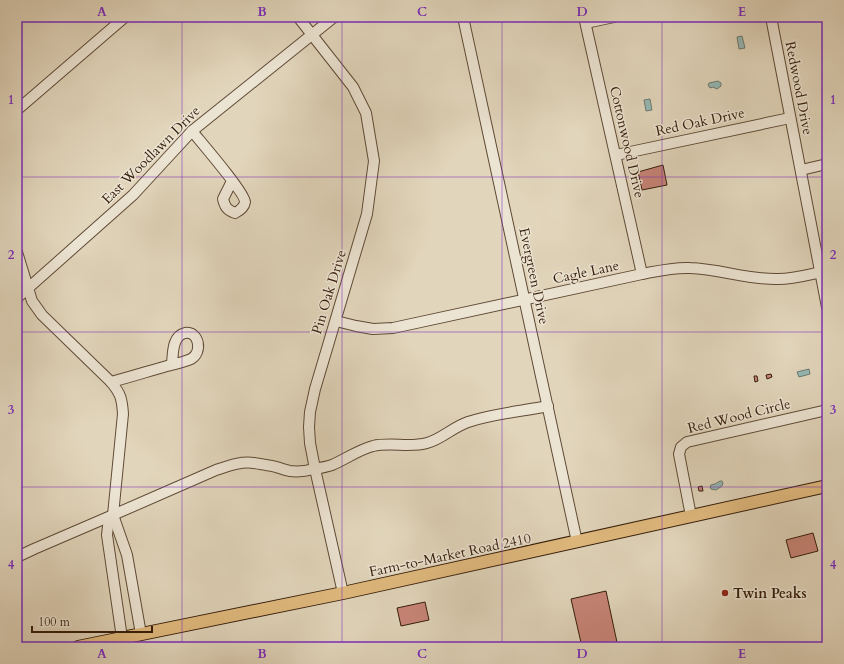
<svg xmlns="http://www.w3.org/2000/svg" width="844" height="664" font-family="Cardo,serif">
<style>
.water{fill:#95b8b5;stroke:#6e7a71}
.building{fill:#c88578;stroke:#341c0a}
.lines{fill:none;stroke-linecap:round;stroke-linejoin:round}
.minor-casing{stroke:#5f4a36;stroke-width:12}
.major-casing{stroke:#341c0a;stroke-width:14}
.minor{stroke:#ece4d3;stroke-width:10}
.major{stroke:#e0ba7e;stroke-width:12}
.grid{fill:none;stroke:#7b2cbf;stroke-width:1;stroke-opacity:0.55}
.poi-dot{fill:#8f2418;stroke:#ece4d3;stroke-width:1.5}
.labels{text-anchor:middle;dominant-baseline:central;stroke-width:3;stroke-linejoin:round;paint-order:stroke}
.street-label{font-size:14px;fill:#341c0a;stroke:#ece4d3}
.poi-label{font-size:14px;font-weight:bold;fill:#341c0a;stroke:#ece4d3;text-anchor:start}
.neatline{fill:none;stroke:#7b2cbf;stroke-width:1.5}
.grid-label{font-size:13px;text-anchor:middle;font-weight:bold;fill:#7b2cbf}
</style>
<rect width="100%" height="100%" fill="#e1d5bb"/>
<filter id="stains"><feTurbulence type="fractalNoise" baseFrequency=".005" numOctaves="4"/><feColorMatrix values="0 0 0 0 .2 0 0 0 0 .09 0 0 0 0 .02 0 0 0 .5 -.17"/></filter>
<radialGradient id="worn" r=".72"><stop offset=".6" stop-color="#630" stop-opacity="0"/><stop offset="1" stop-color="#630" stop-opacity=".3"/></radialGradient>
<g class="water">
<path d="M742,36L745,48L739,49L737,37Z"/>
<path d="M718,81L721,83V86L717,89L713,87L710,88L708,85L709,83Z"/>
<path d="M650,99L652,110L646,111L644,100Z"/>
<path d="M809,369L810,374L799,377L797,372Z"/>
<path d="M720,481H722L723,483L722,486L716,490L711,489L710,486L711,485L715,484Z"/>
</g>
<g class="building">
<path d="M663,165L667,185L642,190L638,172Z"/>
<path d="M771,374L772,377L767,379L766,375Z"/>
<path d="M754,376H757L758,381L755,382Z"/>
<path d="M702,486L703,491H699L698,487Z"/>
<path d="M813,533L818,551L791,558L786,540Z"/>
<path d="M606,591L618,647H582L571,599Z"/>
<path d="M425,602L429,620L401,626L397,608Z"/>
</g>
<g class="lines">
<g class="minor-casing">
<g id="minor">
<path d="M298,17L353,87L366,113L374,161L367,214L315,389L310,412L309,427L310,443L315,469L343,593"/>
<path d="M463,17L577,542"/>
<path d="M584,17L642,274"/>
<path d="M771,17L827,307"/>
<path d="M586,23L614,17"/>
<path d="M17,110L125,17"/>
<path d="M192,131C200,141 245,193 245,202C244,208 239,211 235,213C227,210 225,207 223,199L232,181"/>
<path d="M616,155L790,118"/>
<path d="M801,170L827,164"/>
<path d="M17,252L32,301L42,315L111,382C121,394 122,399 123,414L113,515L108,526L107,535L122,638"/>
<path d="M17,298L133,195L192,131L334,17"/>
<path d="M336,321L356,326L373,329L393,328L642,274C658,271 674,267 690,268C720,269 749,280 778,279C793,279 807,275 821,272"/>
<path d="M111,382C130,377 149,371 167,366C175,364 184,362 191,359C203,352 199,331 185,333C172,336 173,354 172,364"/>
<path d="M113,515L127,555L141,634"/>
<path d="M691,516L679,454L681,447L687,442L827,410"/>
<path d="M17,557L34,549L113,515L216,470C228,466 241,461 254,463C260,464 267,465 272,466C278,467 284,470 290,471C298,472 306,471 314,469C320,468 326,467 332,465C346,459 358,450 373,446C391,442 410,448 427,443C442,439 453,427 468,422C492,414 523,411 548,406"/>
</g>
</g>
<g class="major-casing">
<path id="major" d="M78,647L343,593L827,486"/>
</g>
<use href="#minor" class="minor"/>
<use href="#major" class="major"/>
</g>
<path class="grid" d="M182,17V647M342,17V647M502,17V647M662,17V647M17,177H827M17,332H827M17,487H827"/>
<circle class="poi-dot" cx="725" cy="593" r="4"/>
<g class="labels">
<g class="street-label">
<text transform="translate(799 88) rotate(79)">Redwood Drive</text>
<text transform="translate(700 122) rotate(-12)">Red Oak Drive</text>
<text transform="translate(627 142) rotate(77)">Cottonwood Drive</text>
<text transform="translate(151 155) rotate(-45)">East Woodlawn Drive</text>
<text transform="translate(586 272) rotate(-12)">Cagle Lane</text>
<text transform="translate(534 276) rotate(78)">Evergreen Drive</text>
<text transform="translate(329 292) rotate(-73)">Pin Oak Drive</text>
<text transform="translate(739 416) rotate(-14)">Red Wood Circle</text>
<text transform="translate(450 555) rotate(-12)">Farm-to-Market Road 2410</text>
</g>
<g class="poi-label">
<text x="733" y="593">Twin Peaks</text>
</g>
</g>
<rect width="844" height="664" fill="none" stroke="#e1d5bb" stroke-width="44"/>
<path d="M32 626v6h120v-6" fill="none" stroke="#341c0a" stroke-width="2"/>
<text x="38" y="626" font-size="12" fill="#341c0a" stroke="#ece4d3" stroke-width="3" paint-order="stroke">100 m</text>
<rect x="22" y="22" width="800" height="620" class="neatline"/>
<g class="grid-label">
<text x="102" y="16">A</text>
<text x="262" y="16">B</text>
<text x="422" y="16">C</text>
<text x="582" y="16">D</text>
<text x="742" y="16">E</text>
<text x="11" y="104">1</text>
<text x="833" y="104">1</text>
<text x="11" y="259">2</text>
<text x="833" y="259">2</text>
<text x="11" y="414">3</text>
<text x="833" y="414">3</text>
<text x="11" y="569">4</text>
<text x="833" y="569">4</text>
<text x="102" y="658">A</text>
<text x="262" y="658">B</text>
<text x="422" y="658">C</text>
<text x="582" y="658">D</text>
<text x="742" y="658">E</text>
</g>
<rect width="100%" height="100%" filter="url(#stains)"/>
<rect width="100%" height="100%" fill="url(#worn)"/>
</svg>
